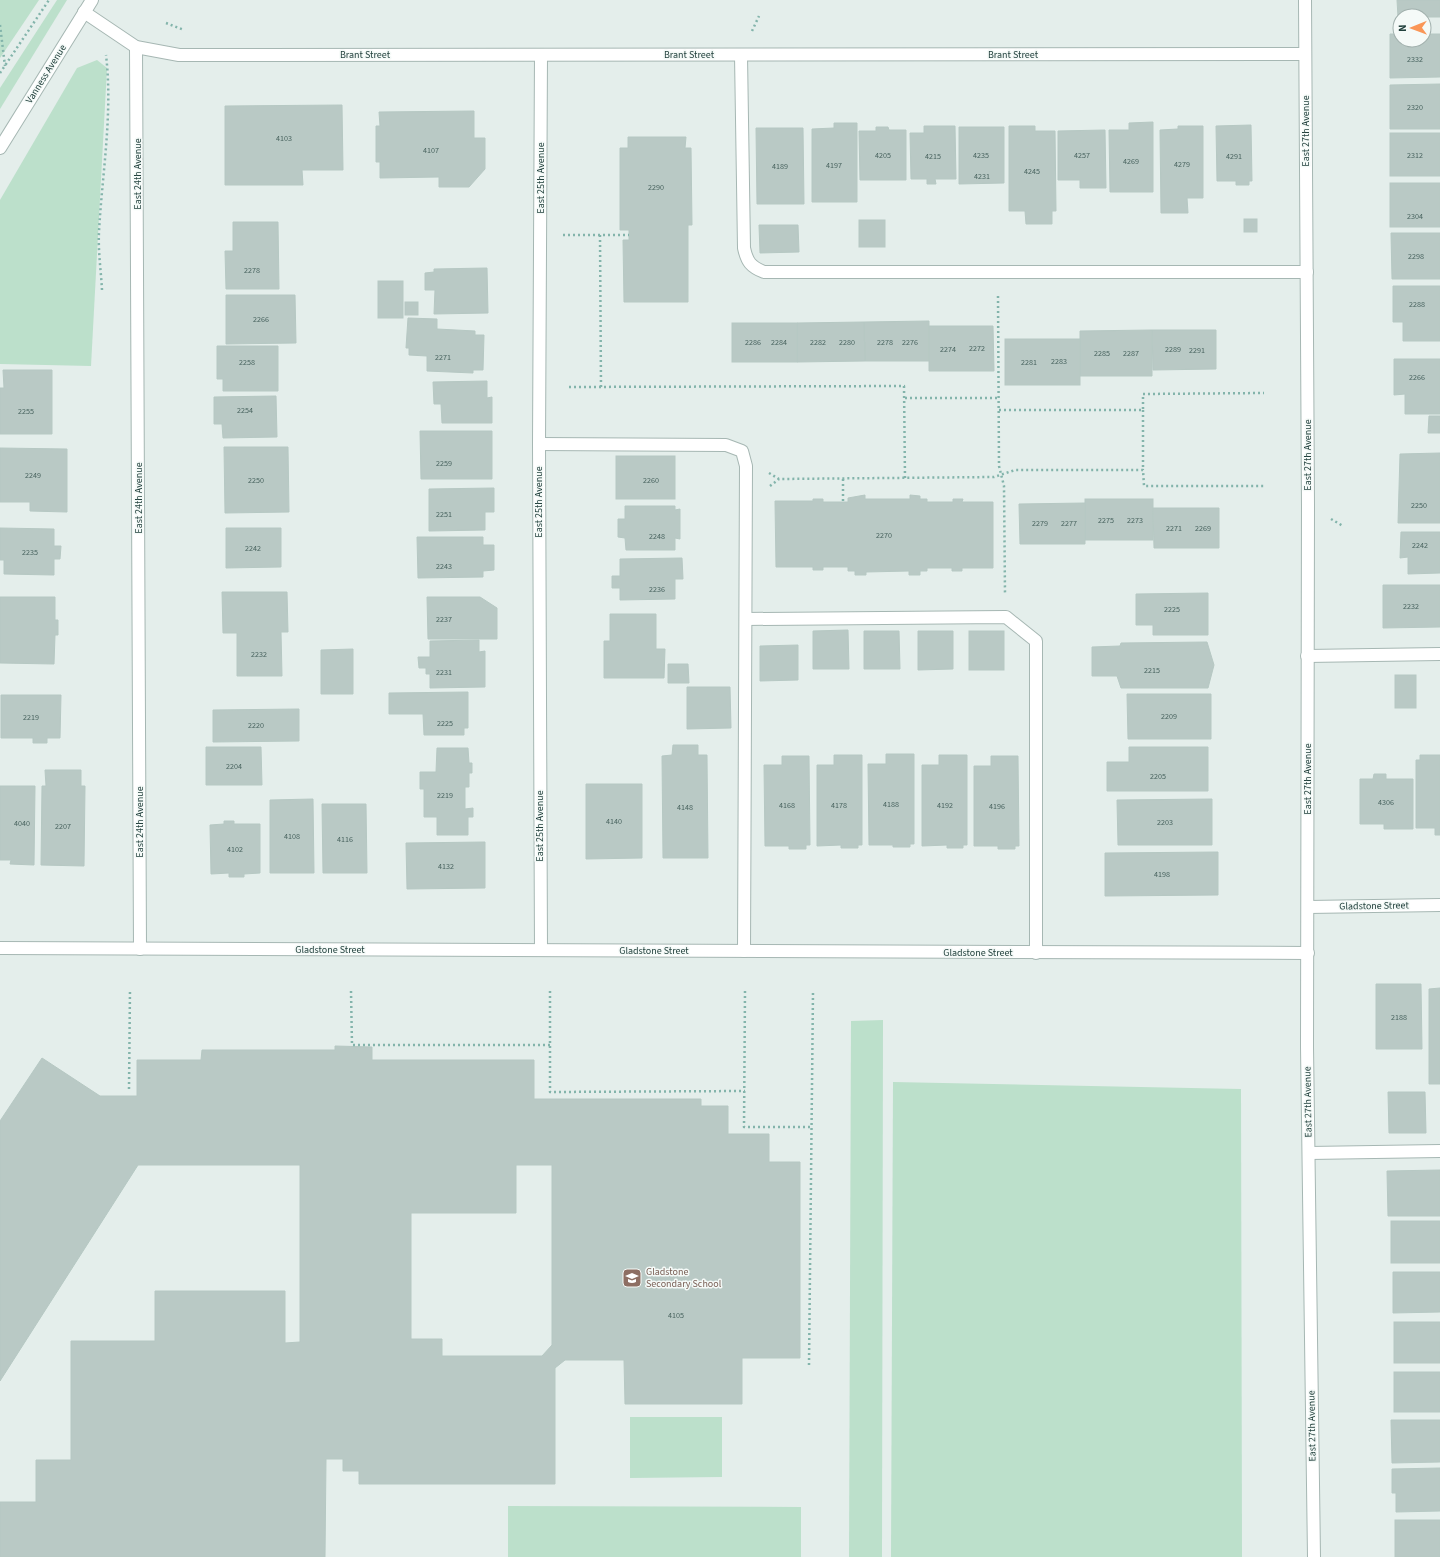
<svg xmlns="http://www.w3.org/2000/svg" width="1440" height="1557" font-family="'Source Sans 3',sans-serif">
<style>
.green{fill:#bce0cb}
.building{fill:#b9c9c5;stroke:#b6c8c3;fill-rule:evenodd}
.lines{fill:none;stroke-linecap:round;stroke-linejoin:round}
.minor-casing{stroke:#a6b7b3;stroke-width:14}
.path{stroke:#83b4ab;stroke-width:2.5;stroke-dasharray:2 3;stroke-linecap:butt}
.minor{stroke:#fff;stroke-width:12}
.labels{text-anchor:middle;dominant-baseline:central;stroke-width:3;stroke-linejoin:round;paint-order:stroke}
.number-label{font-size:8px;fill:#48635f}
.street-label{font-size:10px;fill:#22413d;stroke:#f5faf8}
.education-label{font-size:10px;fill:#785e54;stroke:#f5faf8;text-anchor:start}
</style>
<rect width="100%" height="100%" fill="#e4eeeb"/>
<g class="green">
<path d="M0,0H39L0,58Z"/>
<path d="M57,0H67L0,109V88Z"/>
<path d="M97,60L107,68L91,366L0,364V200L77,68Z"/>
<path d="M883,1020L882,1557H849L851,1021Z"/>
<path d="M893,1082L1241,1089L1242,1557H891Z"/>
<path d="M630,1417H722V1477L630,1478Z"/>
<path d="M508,1506L801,1507V1557H508Z"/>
</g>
<g class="building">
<path d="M1397,0H1440V17H1398Z"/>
<path d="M1390,34H1400V40H1424V34H1440V77L1390,78Z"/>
<path d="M1440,84V129H1390V85Z"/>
<path d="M342,105L343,170H302L303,185H225V106Z"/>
<path d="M474,111V138H485V169L469,187H439V177L380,178V162H376V126H380L379,112Z"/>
<path d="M1153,122V192H1110L1109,130H1129V123Z"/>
<path d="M834,123H857V202H812V129L834,128Z"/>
<path d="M1251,125L1252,181H1249V185H1236V181H1217L1216,126Z"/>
<path d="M924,126H955L956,179H935L936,184H927V179H911L910,133H924Z"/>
<path d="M1009,126H1035V131H1055L1056,211H1052V224H1026L1025,211H1009Z"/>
<path d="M1178,126H1203V198H1187L1188,213H1161L1160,130L1178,129Z"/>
<path d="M876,127H888L889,130H906V180H860L859,131H876Z"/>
<path d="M959,127H1004V183L959,184Z"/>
<path d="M756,128H803L804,204H757Z"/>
<path d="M1105,130L1106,188H1080V180H1058V131Z"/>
<rect x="1390" y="133" width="50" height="43"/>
<path d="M628,137H686L685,148H691L692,225H688V302H624L623,240H629V230H620V148H628Z"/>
<rect x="1390" y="183" width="50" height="44"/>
<rect x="1244" y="219" width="13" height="13"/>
<rect x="859" y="220" width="26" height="27"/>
<path d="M233,222H278L279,289H226L225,251H233Z"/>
<path d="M759,225H798L799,252L760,253Z"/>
<path d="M1391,233H1440V279H1392Z"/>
<path d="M487,268L488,313L434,314L435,290H425V273L434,272V269Z"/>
<rect x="378" y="281" width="25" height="37"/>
<path d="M1393,286H1440V341H1403V322H1393Z"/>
<path d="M226,295H295L296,343L226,344Z"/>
<rect x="405" y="302" width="13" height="13"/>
<path d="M408,318L437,319V329L475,331V335H484L483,370H473V373L427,371V356L409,355V348H406Z"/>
<path d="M929,321V361H865L864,322Z"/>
<path d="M864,322L865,361L797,362V323Z"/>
<rect x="732" y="323" width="65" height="39"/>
<path d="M929,326H993L994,371H929Z"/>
<path d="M1152,330H1216V369L1153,370Z"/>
<path d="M1152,330V376H1080V331Z"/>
<rect x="1005" y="339" width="75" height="46"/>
<path d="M217,346H278V391H223V379H217Z"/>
<path d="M1394,359H1440V414H1405V394L1394,395Z"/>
<path d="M3,370H52V434H0V388H4Z"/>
<path d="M487,381V398L492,397V423H442L441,404H434L433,382Z"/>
<path d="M276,396L277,437L223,438L222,424H214V397Z"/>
<path d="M1429,416H1440V433H1428Z"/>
<path d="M420,431H492V479H421Z"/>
<path d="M224,447H288L289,512L225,513Z"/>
<path d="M0,448L67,449V512L30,511V502H0Z"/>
<path d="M1440,453V523H1398L1400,454Z"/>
<rect x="616" y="456" width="59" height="43"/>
<path d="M494,488V512H485V530L429,531V489Z"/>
<path d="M865,495V499H910V495L920,496V499H927V502H953V499H963L962,502H993V568H962V571H952V568H927V571H920V575H909V571L866,572V575H855V571H848V567H823V570H813V567H776L775,501H813V499H823V502H848V498Z"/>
<rect x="1085" y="499" width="68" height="41"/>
<path d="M1085,503V544H1020L1019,504Z"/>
<path d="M625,506H675V510L680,509V539L675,538V550H626L625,538L618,537V519H625Z"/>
<path d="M1153,508H1219V548H1154Z"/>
<path d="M0,528L54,529V546H61L60,559H54V575L4,574V560H0Z"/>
<path d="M226,528H281V567L226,568Z"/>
<path d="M1401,532H1440V573L1408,574V557L1400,558Z"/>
<path d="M417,537H483V545H494V570L483,571V577L418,578Z"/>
<path d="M682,558L683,579H675V599L620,600V588H612V576H620V559Z"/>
<path d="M1383,585H1440V627L1383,628Z"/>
<path d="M222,592H287L288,632H281L282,676H237V633H223Z"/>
<path d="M1208,593V635H1153V625H1136V594Z"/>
<path d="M0,597H55V620H58V635H55L54,664L0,663Z"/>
<path d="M427,597H480L497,608V639H428Z"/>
<path d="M610,614H656V649H665L664,678H604V641H610Z"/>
<path d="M848,630L849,669H813V631Z"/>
<path d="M864,631H899L900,669H864Z"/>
<path d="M918,631H953V669L918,670Z"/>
<rect x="969" y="631" width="35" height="39"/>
<path d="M479,640V652L485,651V687L430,688V674H426V668H419L418,657H430V641Z"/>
<path d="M1207,642L1214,665L1208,688H1121L1117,676H1092V647L1120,646L1121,643Z"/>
<path d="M798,645V680L760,681V646Z"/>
<path d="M353,649V694H321V650Z"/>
<path d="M668,664H688L689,683H668Z"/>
<rect x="1395" y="675" width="21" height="33"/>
<path d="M687,687H730L731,728L687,729Z"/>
<path d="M468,692V728H464V735H424L423,714H389V693Z"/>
<path d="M1127,694H1211V739H1128Z"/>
<path d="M1,695H61L60,738H47V743H33V738H1Z"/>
<path d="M299,709V741L213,742V710Z"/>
<path d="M673,745H698V755H707L708,858H663L662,756L672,755Z"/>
<path d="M206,747H261L262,785H206Z"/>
<path d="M1129,747H1208V791H1107V762H1129Z"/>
<path d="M437,748H468L469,763H472V773H469V787H465V809L473,808V817H468V835H437V817H424V789H420V772H436Z"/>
<path d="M886,754H914V844H910V847H893V845H869L868,764H886Z"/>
<path d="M834,755H862V845H858V848H841V845L817,846V765H834Z"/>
<path d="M939,755H967V845H963V848H947V845L922,846V765H939Z"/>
<path d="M1420,755H1440V835H1435V828H1416V760H1420Z"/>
<path d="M782,756H809L810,845H806V849H789V846H765L764,765H782Z"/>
<path d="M991,756H1018L1019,846H1015V849H998V846H974V766H991Z"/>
<path d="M45,770H81V786H85L84,866L41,865L42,786H46Z"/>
<path d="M1374,774H1386V779H1413V829H1384V824H1360V779H1373Z"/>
<path d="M586,784H642V858L586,859Z"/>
<path d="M0,786H35L34,865L10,864L11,860H0Z"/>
<path d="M313,799L314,873H270V800Z"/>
<path d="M1212,799V845H1118L1117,800Z"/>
<path d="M322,804H366L367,873H323Z"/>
<path d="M224,821H234V824H260V873L244,874V877H229V873L211,874L210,825L224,824Z"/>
<path d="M485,842V888L407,889L406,843Z"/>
<path d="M1218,852V895L1105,896V853Z"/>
<path d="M1376,984H1421L1422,1049H1376Z"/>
<path d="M1440,988V1084H1429V989Z"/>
<path d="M335,1046L372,1047V1060H534V1099H701V1106H728V1134H769V1162H800V1358H742V1404H625L624,1360H565L555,1368V1484H359V1471H343V1459H326L325,1557H0V1502H36V1460H71V1341H155V1291H285V1343L300,1342V1165H138L0,1381V1121L42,1058L100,1096H137V1060H201L202,1050H335ZM516,1165H552V1345L542,1356H442V1339H411V1213H516Z"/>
<path d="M1388,1092H1425L1426,1133H1389Z"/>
<path d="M1440,1170V1216H1388L1387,1171Z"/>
<rect x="1391" y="1221" width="49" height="42"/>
<path d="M1393,1272H1440V1312L1393,1313Z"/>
<rect x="1394" y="1322" width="46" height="41"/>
<rect x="1394" y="1372" width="46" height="40"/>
<path d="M1391,1420H1440V1462L1392,1463Z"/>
<path d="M1440,1468V1511L1396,1512V1493H1392V1469Z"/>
<rect x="1395" y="1520" width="45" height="37"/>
</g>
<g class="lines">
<g class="minor-casing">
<g id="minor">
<path d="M1305,0L1308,505L1307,1047L1314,1557"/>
<path d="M84,12L136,47L179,55L1305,54"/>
<path d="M136,47L140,949"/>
<path d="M541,55L539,444L541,950"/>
<path d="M741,55L744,248C747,262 751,267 764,272H1307"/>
<path d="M0,148L92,0"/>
<path d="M539,444L726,445L742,451L746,466L744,951"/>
<path d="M746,619L1006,617L1036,641V953"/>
<path d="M1307,656L1440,654"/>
<path d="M1308,907L1440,905"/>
<path d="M0,948L1308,953"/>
<path d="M1309,1153L1440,1151"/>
</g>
</g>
<g class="path">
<path d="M166,23L184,30"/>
<path d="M0,25L5,66"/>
<path d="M752,31L759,16"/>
<path d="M0,73L49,0"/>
<path d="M563,235H629"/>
<path d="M600,235L601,387"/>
<path d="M102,290C101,271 98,251 99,232C102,174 113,114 106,55"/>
<path d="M998,296L999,466L1004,486L1005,594"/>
<path d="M569,387L904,386L905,478"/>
<path d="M905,398H998"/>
<path d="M999,410H1143V394L1264,393"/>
<path d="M1143,410V470"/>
<path d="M769,473L779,479L994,477L1015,470H1143L1144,486H1264"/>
<path d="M843,479V502"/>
<path d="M770,486L779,479"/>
<path d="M1331,519L1343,526"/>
<path d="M351,991L352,1045H550"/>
<path d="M550,991V1092L745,1091"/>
<path d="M745,991L744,1127H810"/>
<path d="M129,1089L130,989"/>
<path d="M809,1365L813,992"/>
</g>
<use href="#minor" class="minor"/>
</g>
<defs>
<g id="school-square" transform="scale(1)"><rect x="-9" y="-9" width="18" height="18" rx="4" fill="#8d6e63" stroke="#f5faf8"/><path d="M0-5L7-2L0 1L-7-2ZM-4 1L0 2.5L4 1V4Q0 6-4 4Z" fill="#fff"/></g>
</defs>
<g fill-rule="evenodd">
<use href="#school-square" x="632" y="1278"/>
</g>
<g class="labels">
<g class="number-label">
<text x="1415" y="59">2332</text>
<text x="1415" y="107">2320</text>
<text x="284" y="138">4103</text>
<text x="431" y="150">4107</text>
<text x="883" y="155">4205</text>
<text x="981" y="155">4235</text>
<text x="1082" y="155">4257</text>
<text x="1415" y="155">2312</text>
<text x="933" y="156">4215</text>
<text x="1234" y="156">4291</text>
<text x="1131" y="161">4269</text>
<text x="1182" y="164">4279</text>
<text x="834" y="165">4197</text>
<text x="780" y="166">4189</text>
<text x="1032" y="171">4245</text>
<text x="982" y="176">4231</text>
<text x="656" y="187">2290</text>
<text x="1415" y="216">2304</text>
<text x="1416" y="256">2298</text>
<text x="252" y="270">2278</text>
<text x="1417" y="304">2288</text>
<text x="261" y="319">2266</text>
<text x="753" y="342">2286</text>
<text x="779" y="342">2284</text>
<text x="818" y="342">2282</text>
<text x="847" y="342">2280</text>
<text x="885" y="342">2278</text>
<text x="910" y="342">2276</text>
<text x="977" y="348">2272</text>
<text x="948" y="349">2274</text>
<text x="1173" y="349">2289</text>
<text x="1197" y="350">2291</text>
<text x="1102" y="353">2285</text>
<text x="1131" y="353">2287</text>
<text x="443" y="357">2271</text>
<text x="1059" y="361">2283</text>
<text x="247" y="362">2258</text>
<text x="1029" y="362">2281</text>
<text x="1417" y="377">2266</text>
<text x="245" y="410">2254</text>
<text x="26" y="411">2255</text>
<text x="444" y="463">2259</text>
<text x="33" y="475">2249</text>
<text x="256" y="480">2250</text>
<text x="651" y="480">2260</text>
<text x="1419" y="505">2250</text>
<text x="444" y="514">2251</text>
<text x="1106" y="520">2275</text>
<text x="1135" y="520">2273</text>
<text x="1040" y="523">2279</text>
<text x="1069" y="523">2277</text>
<text x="1174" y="528">2271</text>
<text x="1203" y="528">2269</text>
<text x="884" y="535">2270</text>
<text x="657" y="536">2248</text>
<text x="1420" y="545">2242</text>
<text x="253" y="548">2242</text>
<text x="30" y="552">2235</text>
<text x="444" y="566">2243</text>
<text x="657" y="589">2236</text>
<text x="1411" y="606">2232</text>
<text x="1172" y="609">2225</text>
<text x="444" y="619">2237</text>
<text x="259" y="654">2232</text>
<text x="1152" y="670">2215</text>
<text x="444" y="672">2231</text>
<text x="1169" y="716">2209</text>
<text x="31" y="717">2219</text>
<text x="445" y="723">2225</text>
<text x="256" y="725">2220</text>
<text x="234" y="766">2204</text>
<text x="1158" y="776">2205</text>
<text x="445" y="795">2219</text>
<text x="1386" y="802">4306</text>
<text x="891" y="804">4188</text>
<text x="787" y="805">4168</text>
<text x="839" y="805">4178</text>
<text x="945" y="805">4192</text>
<text x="997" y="806">4196</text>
<text x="685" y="807">4148</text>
<text x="614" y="821">4140</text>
<text x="1165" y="822">2203</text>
<text x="22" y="823">4040</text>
<text x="63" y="826">2207</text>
<text x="292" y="836">4108</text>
<text x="345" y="839">4116</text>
<text x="235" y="849">4102</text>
<text x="446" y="866">4132</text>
<text x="1162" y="874">4198</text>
<text x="1399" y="1017">2188</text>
<text x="676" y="1315">4105</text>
</g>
<g class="street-label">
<text x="365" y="55">Brant Street</text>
<text x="689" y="55">Brant Street</text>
<text x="1013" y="55">Brant Street</text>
<text transform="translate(46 74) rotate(-58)">Vanness Avenue</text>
<text transform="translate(1306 131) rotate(-90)">East 27th Avenue</text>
<text transform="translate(138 174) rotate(-90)">East 24th Avenue</text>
<text transform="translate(541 178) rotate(-90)">East 25th Avenue</text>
<text transform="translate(1308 455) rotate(-90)">East 27th Avenue</text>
<text transform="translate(139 498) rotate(-90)">East 24th Avenue</text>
<text transform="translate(539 502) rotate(-90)">East 25th Avenue</text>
<text transform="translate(1308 779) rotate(-90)">East 27th Avenue</text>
<text transform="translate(140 822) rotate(-90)">East 24th Avenue</text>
<text transform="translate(540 826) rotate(-90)">East 25th Avenue</text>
<text transform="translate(1374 906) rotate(-1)">Gladstone Street</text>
<text x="330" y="950">Gladstone Street</text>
<text x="654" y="951">Gladstone Street</text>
<text x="978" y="953">Gladstone Street</text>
<text transform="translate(1308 1102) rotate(-91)">East 27th Avenue</text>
<text transform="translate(1312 1426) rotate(-91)">East 27th Avenue</text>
</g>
<g class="education-label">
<text x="646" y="1272">Gladstone<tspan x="646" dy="12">Secondary School</tspan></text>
</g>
</g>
<g transform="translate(1412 28) rotate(269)"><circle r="19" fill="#f5faf8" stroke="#a1b0ad"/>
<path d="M0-3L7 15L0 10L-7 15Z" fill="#fa9657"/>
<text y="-6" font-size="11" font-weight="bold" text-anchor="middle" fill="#22413d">N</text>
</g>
</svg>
